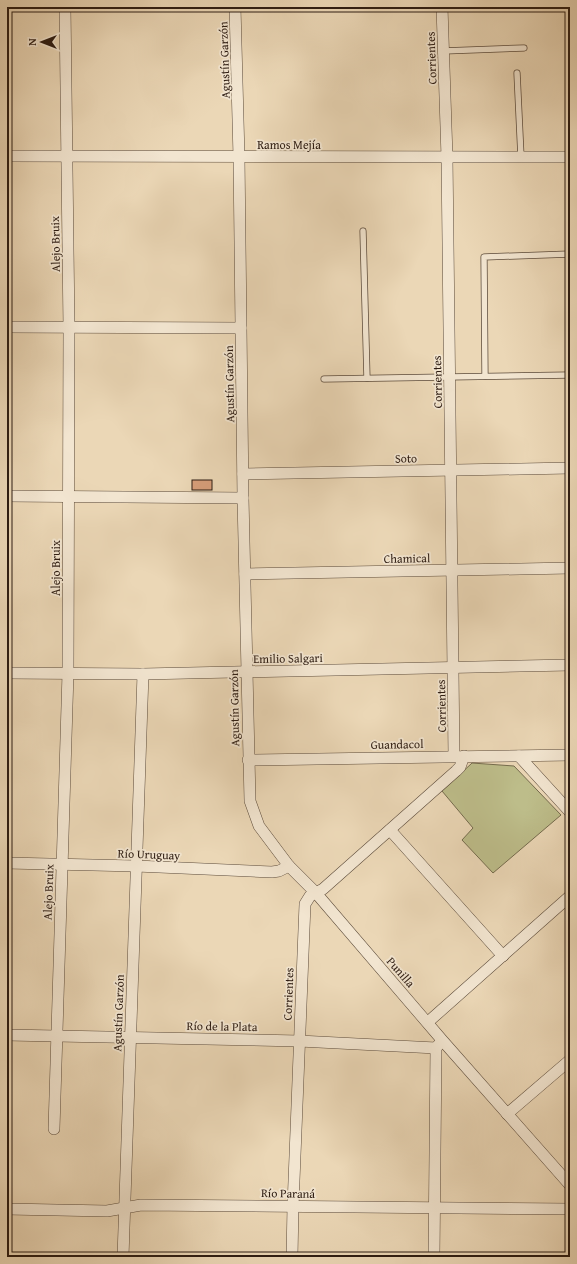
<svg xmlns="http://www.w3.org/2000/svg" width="577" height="1264" font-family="'Gentium Book Plus',serif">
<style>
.park{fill:#bdbd8a;stroke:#756c4e}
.building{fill:#d89f7b;stroke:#2d1c12}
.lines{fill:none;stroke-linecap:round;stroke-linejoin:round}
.lane-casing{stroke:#5c4b3b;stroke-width:7}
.street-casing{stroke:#5c4b3b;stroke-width:12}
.lane{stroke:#f2e5d0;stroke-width:5.5}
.street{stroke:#f2e5d0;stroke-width:11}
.labels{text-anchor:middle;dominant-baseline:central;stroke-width:3.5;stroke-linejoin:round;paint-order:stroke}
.street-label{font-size:12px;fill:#2d1c12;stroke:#f2e5d0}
</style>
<rect width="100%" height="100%" fill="#ebd7b6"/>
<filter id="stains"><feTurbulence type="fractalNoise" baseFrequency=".005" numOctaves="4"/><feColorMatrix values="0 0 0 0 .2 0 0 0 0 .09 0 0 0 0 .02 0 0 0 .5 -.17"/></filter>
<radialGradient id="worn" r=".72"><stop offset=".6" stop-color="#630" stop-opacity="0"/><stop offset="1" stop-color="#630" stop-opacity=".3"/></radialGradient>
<path class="park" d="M472,763L514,766L561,815L493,873L462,840L473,828L442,791Z"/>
<rect class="building" x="192" y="480" width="20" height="10"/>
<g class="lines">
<g class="lane-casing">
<g id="lane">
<path d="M443,51L524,48"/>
<path d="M517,73L521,157"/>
<path d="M363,231L367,378"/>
<path d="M485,376L484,257L570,254"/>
<path d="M324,379L570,375"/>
</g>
</g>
<g class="street-casing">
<g id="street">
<path d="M235,7L239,157L243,498L250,801L259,826L289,866L316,893L442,1040L570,1185"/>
<path d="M442,7L447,157L454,756"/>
<path d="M7,156L570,157"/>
<path d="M7,327L241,328"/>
<path d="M243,474L570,468"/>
<path d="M7,496L243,498"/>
<path d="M245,574L570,568"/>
<path d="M7,673L143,674L570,665"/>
<path d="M519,756L570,812"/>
<path d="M248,760L570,755"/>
<path d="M390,830L503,956"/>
<path d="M7,863L136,866L272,872L279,871L289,866"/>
<path d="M428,1022L570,896"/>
<path d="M7,1035L299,1041L436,1048"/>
<path d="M507,1114L570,1060"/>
<path d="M54,1129L68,673L69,328L65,7"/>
<path d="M7,1209L107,1211L141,1205L570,1209"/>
<path d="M123,1257L143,674"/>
<path d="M292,1257L293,1206L305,904L310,896L323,889L456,771L460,767L464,756"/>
<path d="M434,1257L436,1048L440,1043"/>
</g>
</g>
<use href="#lane" class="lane"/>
<use href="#street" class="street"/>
</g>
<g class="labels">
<g class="street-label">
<text transform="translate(431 58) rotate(-92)">Corrientes</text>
<text transform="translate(224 60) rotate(-92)">Agustín Garzón</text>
<text x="289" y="144">Ramos Mejía</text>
<text transform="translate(55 244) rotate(-91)">Alejo Bruix</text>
<text transform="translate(437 382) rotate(-91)">Corrientes</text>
<text transform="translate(229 384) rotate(-91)">Agustín Garzón</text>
<text transform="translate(406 458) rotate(-1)">Soto</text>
<text transform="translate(407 558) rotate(-1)">Chamical</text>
<text transform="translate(55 568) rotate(-90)">Alejo Bruix</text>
<text transform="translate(288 658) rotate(-1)">Emilio Salgari</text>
<text transform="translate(441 706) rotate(-91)">Corrientes</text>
<text transform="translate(234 708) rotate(-91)">Agustín Garzón</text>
<text transform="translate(397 744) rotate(-1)">Guandacol</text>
<text transform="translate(149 854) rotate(2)">Río Uruguay</text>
<text transform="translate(48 892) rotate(-88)">Alejo Bruix</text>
<text transform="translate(401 972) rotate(49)">Punilla</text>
<text transform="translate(288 994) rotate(-88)">Corrientes</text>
<text transform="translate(118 1013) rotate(-88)">Agustín Garzón</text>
<text transform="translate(222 1026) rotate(1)">Río de la Plata</text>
<text transform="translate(288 1193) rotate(1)">Río Paraná</text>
</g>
</g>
<rect width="577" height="1264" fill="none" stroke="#ebd7b6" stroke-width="24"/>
<rect x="8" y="8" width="561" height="1248" fill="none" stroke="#2d1c12" stroke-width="2"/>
<rect x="12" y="12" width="553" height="1240" fill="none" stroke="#2d1c12"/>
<g transform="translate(42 42) rotate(270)" stroke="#f2e5d0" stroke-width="3" paint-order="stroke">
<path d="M0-3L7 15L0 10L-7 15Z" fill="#2d1c12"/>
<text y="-6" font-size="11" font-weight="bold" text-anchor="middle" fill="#2d1c12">N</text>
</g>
<rect width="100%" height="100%" filter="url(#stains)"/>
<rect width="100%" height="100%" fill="url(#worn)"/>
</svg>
